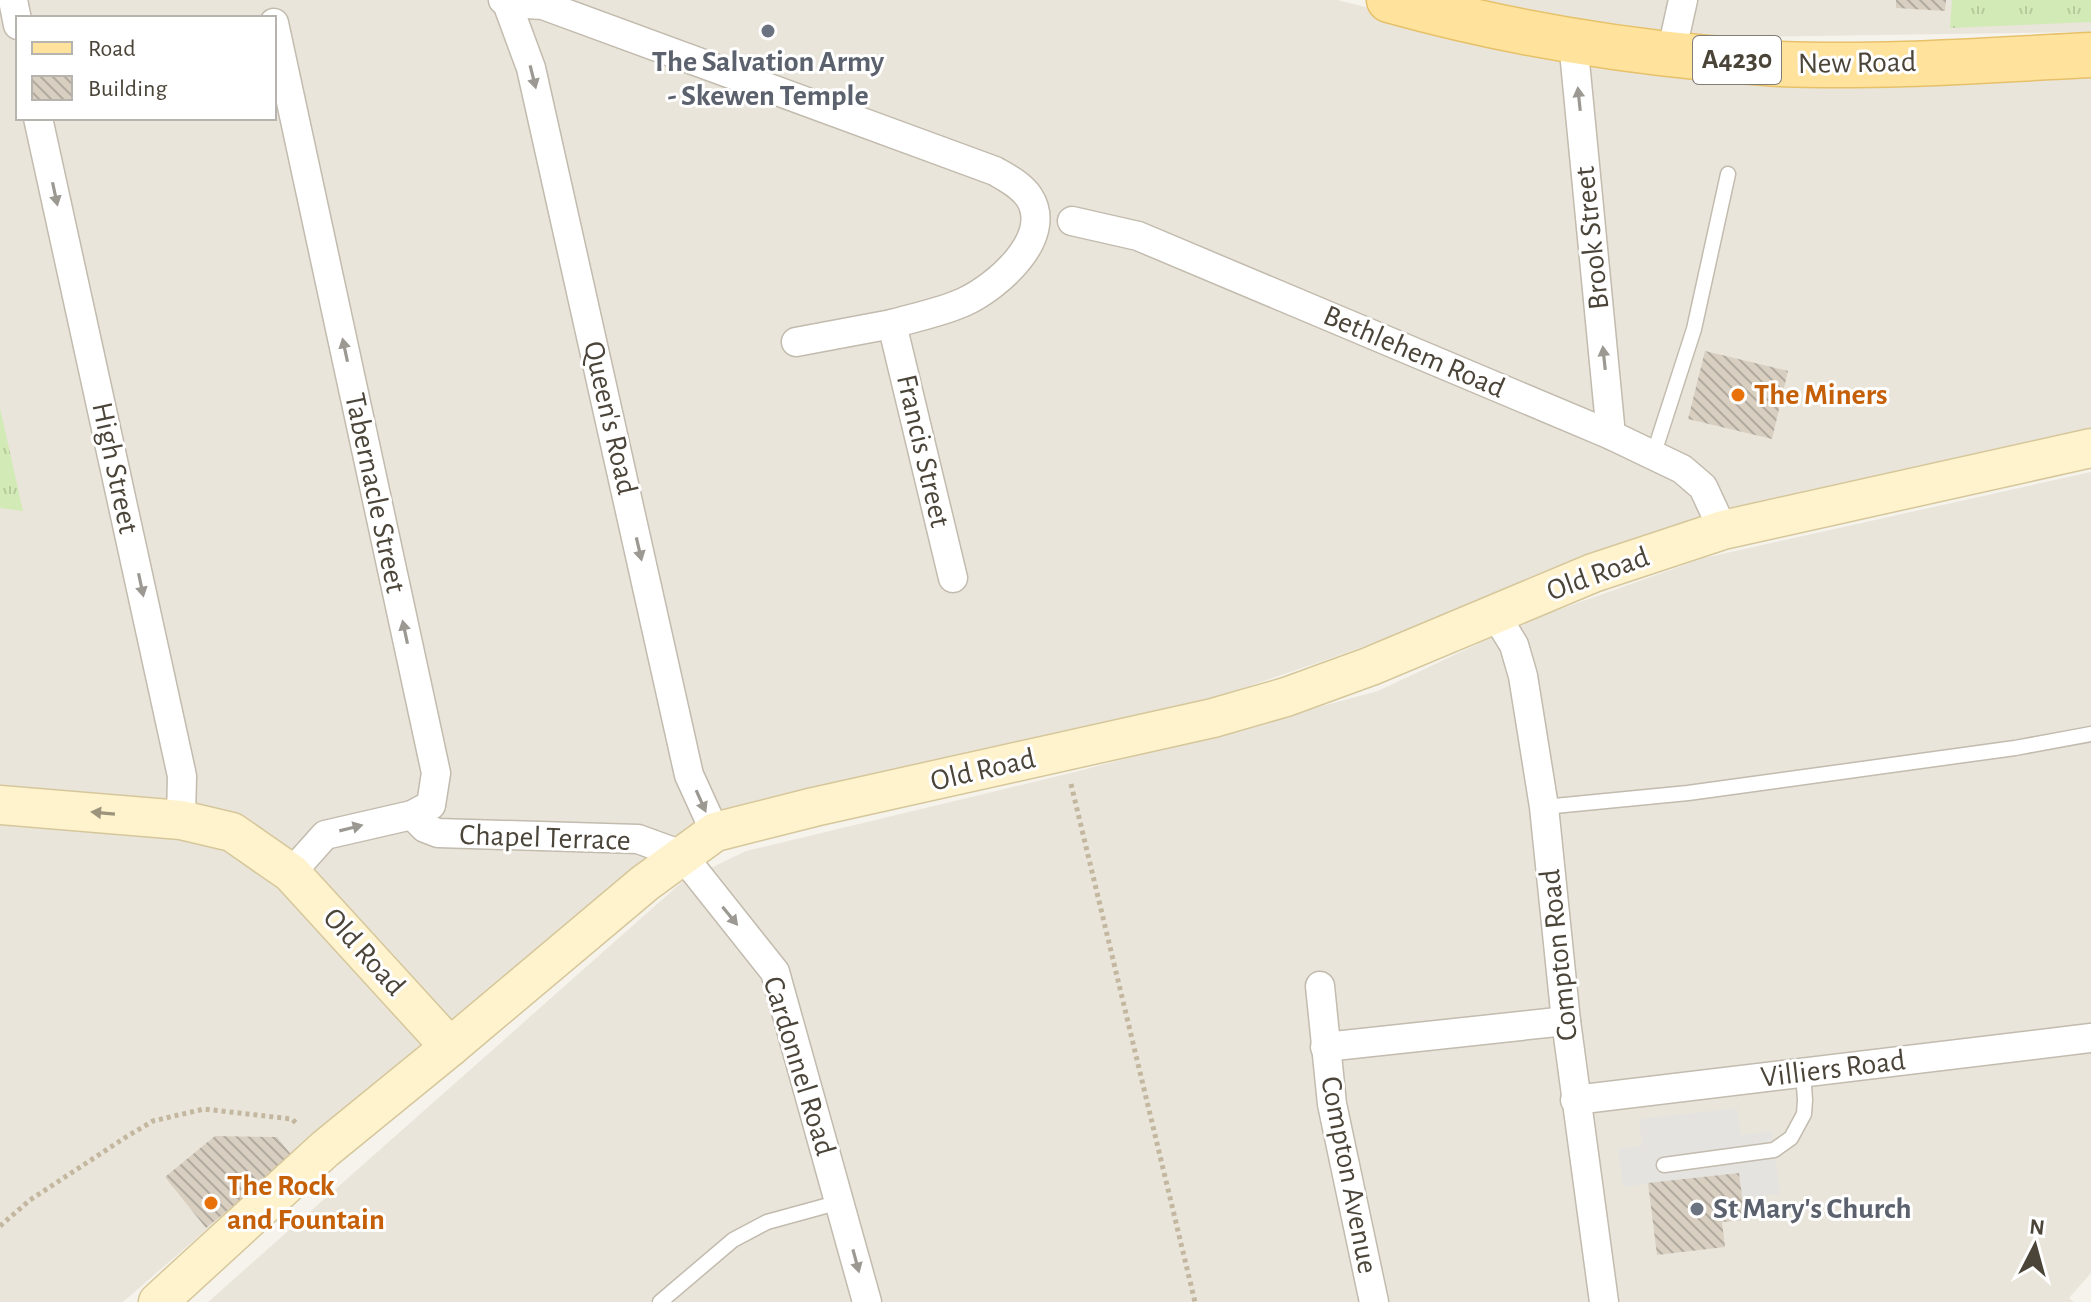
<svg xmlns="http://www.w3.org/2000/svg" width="2091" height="1302" font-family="'Alegreya Sans',sans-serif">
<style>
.residential{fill:#eae5da;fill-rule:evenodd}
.grass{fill:url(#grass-tufts)}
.parking{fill:#e5e3e0}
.building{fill:url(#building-back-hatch)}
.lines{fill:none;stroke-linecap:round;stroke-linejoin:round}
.lane-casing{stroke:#c2bbae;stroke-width:17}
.street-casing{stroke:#c2bbae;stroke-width:31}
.secondary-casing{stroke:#d6c79b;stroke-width:41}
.primary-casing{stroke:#e6c16a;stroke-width:47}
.path{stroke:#c4b79f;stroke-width:5;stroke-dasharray:4 4;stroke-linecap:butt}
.lane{stroke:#fff;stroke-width:14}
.street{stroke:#fff;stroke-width:28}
.secondary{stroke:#fff3cd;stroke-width:38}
.primary{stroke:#ffe39c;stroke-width:44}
.oneway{fill:#9c9892}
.oneway2{fill:#9c937c}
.worship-dot{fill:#6b7280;stroke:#fff;stroke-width:3}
.food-dot{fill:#e8710a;stroke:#fff;stroke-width:3}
.labels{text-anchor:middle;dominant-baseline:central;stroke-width:6;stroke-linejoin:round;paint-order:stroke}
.shield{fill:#fff;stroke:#817c74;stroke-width:2}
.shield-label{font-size:28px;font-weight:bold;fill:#4b4439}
.worship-label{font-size:30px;font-weight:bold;fill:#5b616d;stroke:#fff}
.street-label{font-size:30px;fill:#4b4439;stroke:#fff}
.food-label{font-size:30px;font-weight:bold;fill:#c56008;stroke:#fff;text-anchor:start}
</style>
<defs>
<pattern id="grass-tufts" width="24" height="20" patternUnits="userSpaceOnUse" patternTransform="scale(2)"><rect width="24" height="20" fill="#d2eab5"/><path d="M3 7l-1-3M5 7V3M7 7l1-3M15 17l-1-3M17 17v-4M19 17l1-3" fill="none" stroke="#b6ca9c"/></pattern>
<pattern id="building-back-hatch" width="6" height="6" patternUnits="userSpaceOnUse" patternTransform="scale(2)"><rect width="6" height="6" fill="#d8cfc1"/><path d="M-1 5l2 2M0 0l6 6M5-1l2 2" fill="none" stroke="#b1aa9e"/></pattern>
</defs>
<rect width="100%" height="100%" fill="#f6f3ec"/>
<g class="residential">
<path d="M0,0H1337L1552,53L2091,69V430L1769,501L1320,662L1213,698L750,802L686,829L397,1064L123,1302H0ZM18,18H274V118H18Z"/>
<path d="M1484,0H2091V32L1734,37L1623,29Z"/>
<path d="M2091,472V1273L2069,1298L2074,1302H208L682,882L746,851L1079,771L1378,691L1524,622L1704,558Z"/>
</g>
<g class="grass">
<path d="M1952,0H2091V22L1950,28Z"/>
<path d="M0,408L23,511L0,508Z"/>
</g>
<path class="parking" d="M1737,1108L1741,1135L1772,1131L1780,1194L1742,1198L1739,1173L1623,1187L1618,1149L1642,1146L1639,1119Z"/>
<g class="building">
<path d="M1896,0H1946L1945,11L1896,8Z"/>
<path d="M1705,351L1788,371L1772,439L1688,419Z"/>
<path d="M215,1136L277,1137L293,1157L206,1228L165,1177Z"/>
<path d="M1739,1173L1745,1220L1722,1222L1725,1247L1657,1255L1648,1183Z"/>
</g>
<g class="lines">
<g class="lane-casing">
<g id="lane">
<path d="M1653,456L1694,329L1728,174"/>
<path d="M1544,807L1688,793L2015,748L2091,734"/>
<path d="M1664,1165L1774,1150L1791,1138L1804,1114L1805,1100L1803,1072"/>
<path d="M660,1302L733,1240L767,1222L840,1202"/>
</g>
</g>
<g class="street-casing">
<g id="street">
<path d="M13,0L18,25"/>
<path d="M503,0L507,3L543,5L995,171C1007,178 1021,185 1029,197C1055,237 997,287 964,302C945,311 913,318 892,324L953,578"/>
<path d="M507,3L531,68L689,775L715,832"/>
<path d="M274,23L436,773L431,805L412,815L325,835L291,873"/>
<path d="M1573,41L1611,435"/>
<path d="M1671,54L1683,0"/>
<path d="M38,118L182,776L181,820"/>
<path d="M1072,221L1138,236L1611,435L1682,469L1703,487L1723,530"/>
<path d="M796,342L892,324"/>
<path d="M1495,614L1514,645L1523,676L1544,807L1566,1021L1604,1302"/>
<path d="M412,815L425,828L438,833L638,839L682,855L775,972L867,1302"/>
<path d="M1320,986L1332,1104L1374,1302"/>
<path d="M1325,1047L1566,1021"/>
<path d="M1575,1100L2091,1038"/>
</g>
</g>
<g class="secondary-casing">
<g id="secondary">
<path d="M0,805L181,820L232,832L291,873L450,1047"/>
<path d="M158,1302L325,1149L450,1047L645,883L715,832L814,807L1213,718L1286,697L1371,666L1593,573L1723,530L2091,448"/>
</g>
</g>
<g class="primary-casing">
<path id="primary" d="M1389,0C1493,29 1600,48 1707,58C1731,60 1756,63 1780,64C1884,68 1988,60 2091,55"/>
</g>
<g class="path">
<path d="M1071,784L1195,1302"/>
<path d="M0,1226L30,1200L126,1137L153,1121L204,1109L292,1119L298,1125"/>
</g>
<use href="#lane" class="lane"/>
<use href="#street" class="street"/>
<use href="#secondary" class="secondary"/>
<use href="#primary" class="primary"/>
</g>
<defs><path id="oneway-solid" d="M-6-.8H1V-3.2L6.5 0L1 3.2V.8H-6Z" transform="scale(2)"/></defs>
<g class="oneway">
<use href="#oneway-solid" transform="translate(533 77) rotate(76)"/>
<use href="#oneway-solid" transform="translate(1579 99) rotate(-96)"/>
<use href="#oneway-solid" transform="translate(55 194) rotate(78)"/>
<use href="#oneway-solid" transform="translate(345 350) rotate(-102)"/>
<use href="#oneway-solid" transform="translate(1604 358) rotate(-96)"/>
<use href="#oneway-solid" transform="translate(639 549) rotate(77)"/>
<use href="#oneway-solid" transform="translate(141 585) rotate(78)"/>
<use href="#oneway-solid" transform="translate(405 632) rotate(-102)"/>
<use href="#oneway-solid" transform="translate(701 801) rotate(66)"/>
<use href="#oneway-solid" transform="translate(351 828) rotate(-14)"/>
<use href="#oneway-solid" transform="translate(730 916) rotate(51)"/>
<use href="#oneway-solid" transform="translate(856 1261) rotate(75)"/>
</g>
<use class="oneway2" href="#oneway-solid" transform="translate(103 813) rotate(-175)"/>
<g class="worship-dot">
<circle cx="768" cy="31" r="8"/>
<circle cx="1697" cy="1209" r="8"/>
</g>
<g class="food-dot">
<circle cx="1738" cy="395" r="8"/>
<circle cx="211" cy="1203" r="8"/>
</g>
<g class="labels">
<rect class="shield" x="1693" y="36" width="88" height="48" rx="6"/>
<g class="shield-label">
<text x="1737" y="60">A4230</text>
</g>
<g class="worship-label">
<text x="768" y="62">The Salvation Army<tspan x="768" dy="34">- Skewen Temple</tspan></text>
<text x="1713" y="1209" text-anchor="start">St Mary's Church</text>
</g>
<g class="street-label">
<text transform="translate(1857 63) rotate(-1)">New Road</text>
<text transform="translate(1592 238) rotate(-96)">Brook Street</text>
<text transform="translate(1414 352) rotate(23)">Bethlehem Road</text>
<text transform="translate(610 418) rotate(77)">Queen's Road</text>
<text transform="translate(923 451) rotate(77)">Francis Street</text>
<text transform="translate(115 468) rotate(78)">High Street</text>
<text transform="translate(375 493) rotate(78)">Tabernacle Street</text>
<text transform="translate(1598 574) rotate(-20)">Old Road</text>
<text transform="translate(983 770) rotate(-13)">Old Road</text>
<text transform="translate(545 838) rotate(2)">Chapel Terrace</text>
<text transform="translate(364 952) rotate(48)">Old Road</text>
<text transform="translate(1559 955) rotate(-96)">Compton Road</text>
<text transform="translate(799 1066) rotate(73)">Cardonnel Road</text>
<text transform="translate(1833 1069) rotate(-7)">Villiers Road</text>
<text transform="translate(1349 1175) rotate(79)">Compton Avenue</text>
</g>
<g class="food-label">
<text x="1754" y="395">The Miners</text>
<text x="227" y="1186">The Rock<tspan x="227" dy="34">and Fountain</tspan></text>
</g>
</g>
<rect x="16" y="16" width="260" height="104" fill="#ffffff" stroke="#b7b4b0" stroke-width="2"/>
<rect x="32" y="42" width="40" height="12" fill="#ffe39c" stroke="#b7b4b0" stroke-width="2"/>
<text x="88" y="56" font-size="24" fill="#4b4439">Road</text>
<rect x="32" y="76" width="40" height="24" fill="url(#building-back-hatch)" stroke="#b7b4b0" stroke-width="2"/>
<text x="88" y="96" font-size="24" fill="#4b4439">Building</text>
<g transform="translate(2035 1246) rotate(6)" stroke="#ffffff" stroke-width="6" paint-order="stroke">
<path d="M0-6L14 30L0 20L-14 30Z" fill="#4b4439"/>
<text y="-12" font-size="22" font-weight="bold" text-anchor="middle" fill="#4b4439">N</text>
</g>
</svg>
